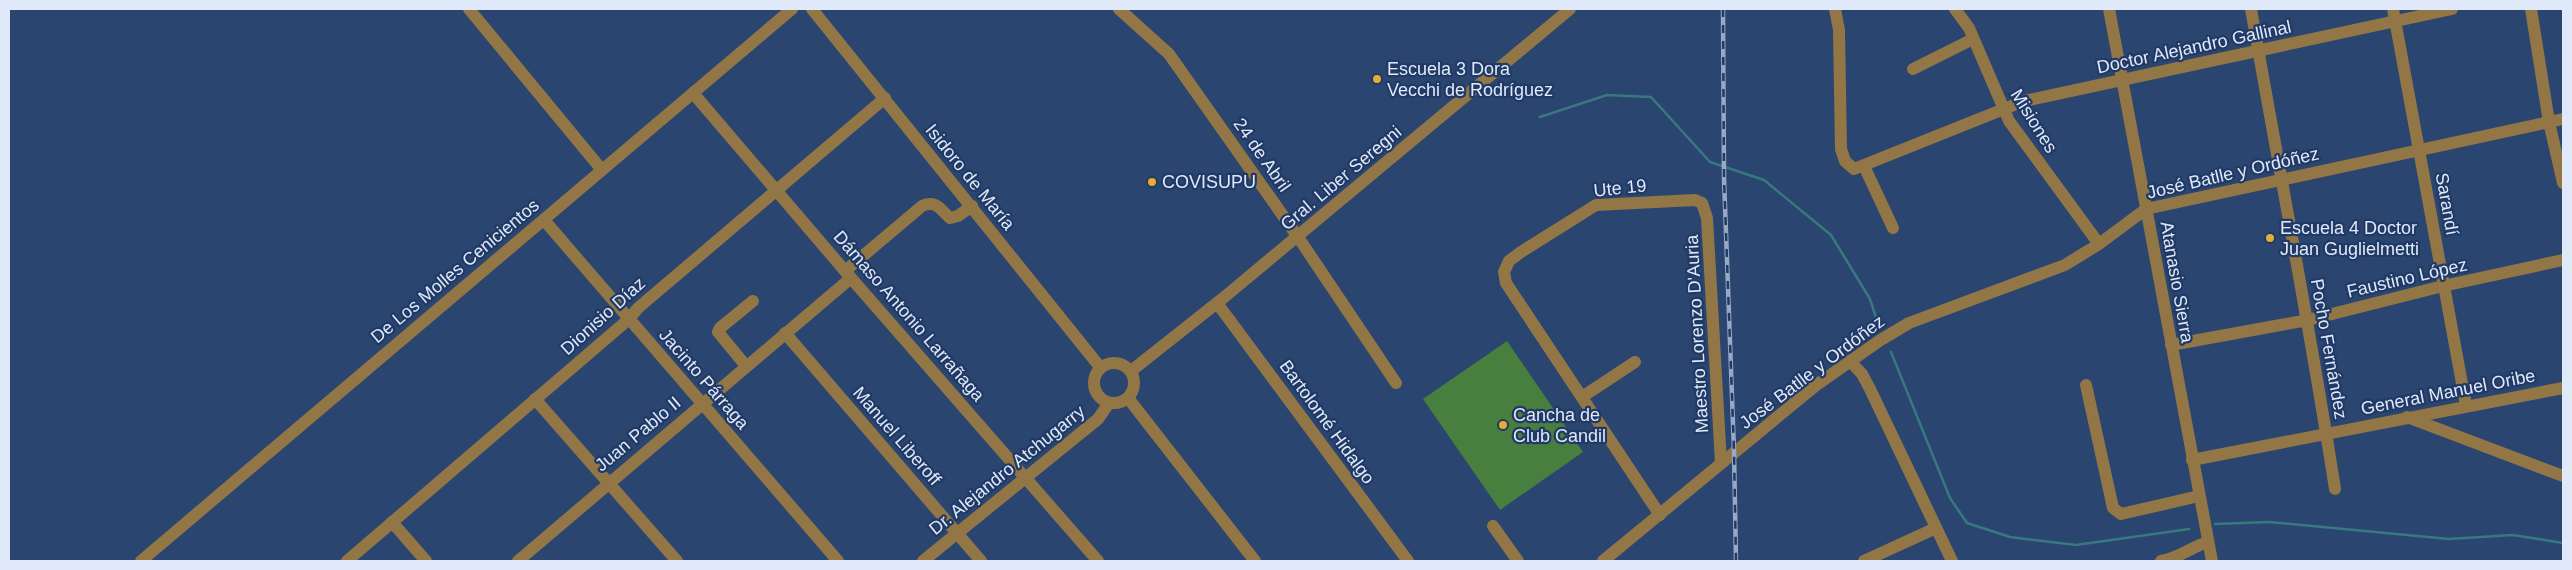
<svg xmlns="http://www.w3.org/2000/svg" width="2572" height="570" font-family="Helvetica,sans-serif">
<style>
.green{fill:#487e3e}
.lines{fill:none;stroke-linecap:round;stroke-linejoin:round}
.stream{stroke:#38797d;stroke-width:2.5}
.minor{stroke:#927646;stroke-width:12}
.rail-casing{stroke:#99a9c5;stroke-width:4.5}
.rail{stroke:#213a65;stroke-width:2.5;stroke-dasharray:8;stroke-linecap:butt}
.poi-dot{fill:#e7ac36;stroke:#213a65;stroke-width:2}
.labels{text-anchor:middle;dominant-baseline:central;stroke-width:4.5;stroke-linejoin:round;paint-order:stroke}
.street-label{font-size:18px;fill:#dfe9fa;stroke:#213a65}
.poi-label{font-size:18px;fill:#dfe9fa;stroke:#213a65;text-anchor:start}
</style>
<rect width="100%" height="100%" fill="#2b4571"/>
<path class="green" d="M1507,341L1583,452L1500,510L1423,399Z"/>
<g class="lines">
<g class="stream">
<path d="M1540,117L1607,95L1651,97L1710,162L1764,180L1831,235L1870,299L1879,327"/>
<path d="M1891,352L1950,498L1967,523L2010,537L2076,545L2189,529"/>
<path d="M2215,524L2269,522L2449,539L2513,535L2563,543"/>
</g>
<g class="minor">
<path d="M469,9L602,170"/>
<path d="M812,9L1100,367"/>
<path d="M1119,9L1169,54L1298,237L1396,383"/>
<path d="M1835,9L1839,30L1841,149L1845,161L1854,169L2024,101L2452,9"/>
<path d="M1955,9L1969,28L2009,121L2099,244"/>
<path d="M2109,9L2212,561"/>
<path d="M2251,9C2279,169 2310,328 2335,489"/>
<path d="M2393,9L2466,405"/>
<path d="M2531,9L2549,122L2563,183"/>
<path d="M1913,69L1973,39"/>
<path d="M693,93L851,278L1098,561"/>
<path d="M1864,166L1893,228"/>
<path d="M544,220L838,561"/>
<path d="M845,271L922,206C936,200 940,209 950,218L958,216L972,206"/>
<path d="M1217,303L1408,561"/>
<path d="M785,333L981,561"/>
<path d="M2171,345L2308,320L2443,286L2563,260"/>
<path d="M1850,361L1862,374L1870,389L1952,561"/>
<circle cx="1114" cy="383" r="20"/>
<path d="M746,366L718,332L720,328L753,301"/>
<path d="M1131,371L1222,299L1570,9"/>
<path d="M2086,385L2113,508L2121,514L2199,496"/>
<path d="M1582,397L1635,362"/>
<path d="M1128,398L1255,561"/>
<path d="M535,399L677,561"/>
<path d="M2407,417L2563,476"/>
<path d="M2192,460L2563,388"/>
<path d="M1660,515L1506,283L1504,272L1509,261L1521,252L1596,205L1695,200L1702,203L1707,218L1721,463"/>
<path d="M392,522L426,561"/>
<path d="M1493,526L1518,561"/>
<path d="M141,561C358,377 575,193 792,9"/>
<path d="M347,561L629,319L638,308L885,98"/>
<path d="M518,561L851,278"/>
<path d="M923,561L1098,419L1109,403"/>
<path d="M1603,561L1815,386L1879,341L1909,323L2065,265L2099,244L2146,209L2563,119"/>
<path d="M1864,561L1936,528"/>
<path d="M2161,561C2179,558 2191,547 2208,542"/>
</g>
<g class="rail-casing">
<path id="rail" d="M1723,9L1724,178L1734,451L1736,561"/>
</g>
<use href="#rail" class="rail"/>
</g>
<g class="poi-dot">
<circle cx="1377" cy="79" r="5"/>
<circle cx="1152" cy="182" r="5"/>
<circle cx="2270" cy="238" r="5"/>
<circle cx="1503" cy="425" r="5"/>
</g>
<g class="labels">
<g class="street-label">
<text transform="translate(2194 47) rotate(-12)">Doctor Alejandro Gallinal</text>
<text transform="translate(2034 121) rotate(58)">Misiones</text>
<text transform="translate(1262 155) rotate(55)">24 de Abril</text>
<text transform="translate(2233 173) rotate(-13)">José Batlle y Ordóñez</text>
<text transform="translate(970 177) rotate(51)">Isidoro de María</text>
<text transform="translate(1341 178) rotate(-40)">Gral. Liber Seregni</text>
<text transform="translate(1620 188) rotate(-6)">Ute 19</text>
<text transform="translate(2447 204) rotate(80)">Sarandí</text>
<text transform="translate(455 271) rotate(-40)">De Los Molles Cenicientos</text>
<text transform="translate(2407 278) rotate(-13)">Faustino López</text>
<text transform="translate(2177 282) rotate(80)">Atanasio Sierra</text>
<text transform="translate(603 316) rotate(-42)">Dionisio Díaz</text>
<text transform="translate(909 316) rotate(49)">Dámaso Antonio Larrañaga</text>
<text transform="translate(1697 334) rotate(-93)">Maestro Lorenzo D'Auria</text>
<text transform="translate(2329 349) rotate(80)">Pocho Fernández</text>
<text transform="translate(1812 372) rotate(-37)">José Batlle y Ordóñez</text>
<text transform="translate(704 379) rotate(49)">Jacinto Párraga</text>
<text transform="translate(2448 392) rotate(-11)">General Manuel Oribe</text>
<text transform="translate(1327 422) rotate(54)">Bartolomé Hidalgo</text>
<text transform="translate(638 434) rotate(-40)">Juan Pablo II</text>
<text transform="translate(897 436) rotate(49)">Manuel Liberoff</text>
<text transform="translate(1007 470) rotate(-39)">Dr. Alejandro Atchugarry</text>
</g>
<g class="poi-label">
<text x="1387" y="69">Escuela 3 Dora<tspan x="1387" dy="21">Vecchi de Rodríguez</tspan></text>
<text x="1162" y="182">COVISUPU</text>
<text x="2280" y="228">Escuela 4 Doctor<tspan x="2280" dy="21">Juan Guglielmetti</tspan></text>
<text x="1513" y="415">Cancha de<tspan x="1513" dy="21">Club Candil</tspan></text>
</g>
</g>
<rect width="2572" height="570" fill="none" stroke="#dfe9fa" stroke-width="20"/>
</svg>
